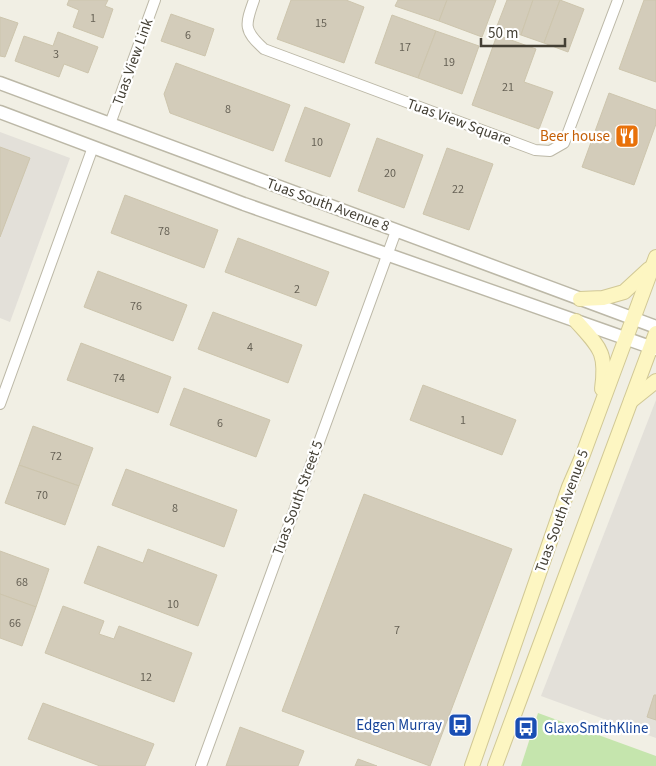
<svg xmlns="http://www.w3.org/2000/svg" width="656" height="766" font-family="'Source Sans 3',sans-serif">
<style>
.industrial{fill:#e3e0d9}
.green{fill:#c5e5ad}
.building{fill:#d3ccba;stroke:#cdc5ad}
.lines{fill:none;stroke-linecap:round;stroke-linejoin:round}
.minor-casing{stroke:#bcb8a7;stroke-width:12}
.tertiary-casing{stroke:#bcb8a7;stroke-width:15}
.secondary-casing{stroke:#d1c895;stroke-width:16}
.minor{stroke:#fff;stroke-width:10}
.tertiary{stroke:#fff;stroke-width:12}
.secondary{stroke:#fdf6c2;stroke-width:14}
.labels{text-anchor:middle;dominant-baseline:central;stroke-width:4.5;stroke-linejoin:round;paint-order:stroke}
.number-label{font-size:12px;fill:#676256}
.street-label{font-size:15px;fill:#433f34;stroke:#fff}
.food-label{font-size:15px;fill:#c56008;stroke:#fff;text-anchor:end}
.transit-label{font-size:15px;fill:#164399;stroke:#fff;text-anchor:end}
</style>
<rect width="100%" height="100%" fill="#f1efe4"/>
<g class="industrial">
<path d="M0,132L70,158L10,322L0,318Z"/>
<path d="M656,400V738L541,696Z"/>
</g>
<path class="green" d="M538,713L656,756V766H521Z"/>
<g class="building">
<path d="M69,0H108L105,6L113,9L103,38L73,27L79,10L67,5Z"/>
<path d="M291,0H346L364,7L344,63L277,39Z"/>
<path d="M398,0H447L439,21L395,6Z"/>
<path d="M447,0H496L482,37L439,21Z"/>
<path d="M507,0H533L521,35L497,26Z"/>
<path d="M533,0H560L544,43L521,35Z"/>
<path d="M560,0L584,9L568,52L544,43Z"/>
<path d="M644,0H656V82L619,69Z"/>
<path d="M171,14L214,29L205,56L161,41Z"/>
<path d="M392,15L436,31L418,78L375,63Z"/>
<path d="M0,17L18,23L5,57L0,56Z"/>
<path d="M436,31L479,46L462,94L418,78Z"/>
<path d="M58,32L98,47L88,73L64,64L59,77L15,61L24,36L53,46Z"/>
<path d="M497,35L536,49L524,82L553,92L539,129L472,105Z"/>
<path d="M176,63L290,105L273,151L170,113L164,94Z"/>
<path d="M609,93L656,110V124L634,185L582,167Z"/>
<path d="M305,107L350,124L330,177L285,161Z"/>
<path d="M377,138L423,155L404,208L358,191Z"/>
<path d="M0,147L30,158L0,237Z"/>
<path d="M447,148L493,164L469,230L423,214Z"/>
<path d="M125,195L218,230L204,268L111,233Z"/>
<path d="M238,238L329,272L316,306L225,272Z"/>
<path d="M98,271L187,305L173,341L84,307Z"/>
<path d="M213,312L302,345L288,383L198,349Z"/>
<path d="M81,343L171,377L158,413L67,380Z"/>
<path d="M423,385L516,420L502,455L410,420Z"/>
<path d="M184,388L270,420L256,457L170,425Z"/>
<path d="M33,426L93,448L79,486L19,465Z"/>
<path d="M19,465L79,486L65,525L5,503Z"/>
<path d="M126,469L237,510L224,547L112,505Z"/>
<path d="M364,494L512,549L430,766L282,711Z"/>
<path d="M98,546L143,563L148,549L217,575L198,626L84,583Z"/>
<path d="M0,551L49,569L36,607L0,594Z"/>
<path d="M0,594L36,607L22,646L0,638Z"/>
<path d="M63,606L104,621L99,634L114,639L119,626L192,653L174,702L45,653Z"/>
<path d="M654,695H656V720L647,717Z"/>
<path d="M43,703L154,744L145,766H100L28,739Z"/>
<path d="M240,727L304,751L298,766H226Z"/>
<path d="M358,759L377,766H355Z"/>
</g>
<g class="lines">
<g class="minor-casing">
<g id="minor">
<path d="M254,0C245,25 243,30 264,49L535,150L550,151L564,143L618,0"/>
<path d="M110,124L155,0"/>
<path d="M0,404L93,147"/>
<path d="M201,766L396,231"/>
</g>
</g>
<g class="tertiary-casing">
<g id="tertiary">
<path d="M0,83L656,327"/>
<path d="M0,112L244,204L656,349"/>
</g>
</g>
<g class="secondary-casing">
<g id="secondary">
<path d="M580,299L603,298L624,292L649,269"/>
<path d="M576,321C600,348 607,352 602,389"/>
<path d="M631,401L656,381"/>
<path d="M472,766L569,487L582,457L656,257"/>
<path d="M495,766L656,333"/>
</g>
</g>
<use href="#minor" class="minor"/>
<use href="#tertiary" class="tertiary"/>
<use href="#secondary" class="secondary"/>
</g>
<defs>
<g id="restaurant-square" transform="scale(1.25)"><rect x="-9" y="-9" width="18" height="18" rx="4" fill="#e8710a" stroke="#fff"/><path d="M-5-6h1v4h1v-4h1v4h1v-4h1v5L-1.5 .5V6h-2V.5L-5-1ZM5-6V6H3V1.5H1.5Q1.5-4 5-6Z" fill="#fff"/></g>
<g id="bus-square" transform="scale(1.25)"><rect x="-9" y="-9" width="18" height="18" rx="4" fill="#1a4fb4" stroke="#fff"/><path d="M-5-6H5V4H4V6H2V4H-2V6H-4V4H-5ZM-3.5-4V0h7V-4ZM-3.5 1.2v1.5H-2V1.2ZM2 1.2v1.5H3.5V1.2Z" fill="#fff"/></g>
</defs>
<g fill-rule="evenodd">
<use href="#restaurant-square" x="627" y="136"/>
<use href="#bus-square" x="460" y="725"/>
<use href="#bus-square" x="526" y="728"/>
</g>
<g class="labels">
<g class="number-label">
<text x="93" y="18">1</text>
<text x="321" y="23">15</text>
<text x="188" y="35">6</text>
<text x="405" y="47">17</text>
<text x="56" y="54">3</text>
<text x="449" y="62">19</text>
<text x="508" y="87">21</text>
<text x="228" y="109">8</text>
<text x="317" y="142">10</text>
<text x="390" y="173">20</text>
<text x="458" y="189">22</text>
<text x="164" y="231">78</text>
<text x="297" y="289">2</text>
<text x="136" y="306">76</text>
<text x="250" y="347">4</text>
<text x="119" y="378">74</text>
<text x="463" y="420">1</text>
<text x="220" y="423">6</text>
<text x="56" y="456">72</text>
<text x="42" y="495">70</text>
<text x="175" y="508">8</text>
<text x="22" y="582">68</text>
<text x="173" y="604">10</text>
<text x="15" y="623">66</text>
<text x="397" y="630">7</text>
<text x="146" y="677">12</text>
</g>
<g class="street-label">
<text transform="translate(133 62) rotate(-70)">Tuas View Link</text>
<text transform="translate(459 122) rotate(20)">Tuas View Square</text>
<text transform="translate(328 205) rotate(20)">Tuas South Avenue 8</text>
<text transform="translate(298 498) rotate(-70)">Tuas South Street 5</text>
<text transform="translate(562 511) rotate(-70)">Tuas South Avenue 5</text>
</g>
<g class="food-label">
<text x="610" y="136">Beer house</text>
</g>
<g class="transit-label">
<text x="442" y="725">Edgen Murray</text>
<text x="544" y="728" text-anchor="start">GlaxoSmithKline</text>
</g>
</g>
<path d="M481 38v8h84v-8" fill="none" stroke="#433f34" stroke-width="2.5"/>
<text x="488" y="38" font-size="15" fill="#433f34" stroke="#ffffff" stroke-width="4" paint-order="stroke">50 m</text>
</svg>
